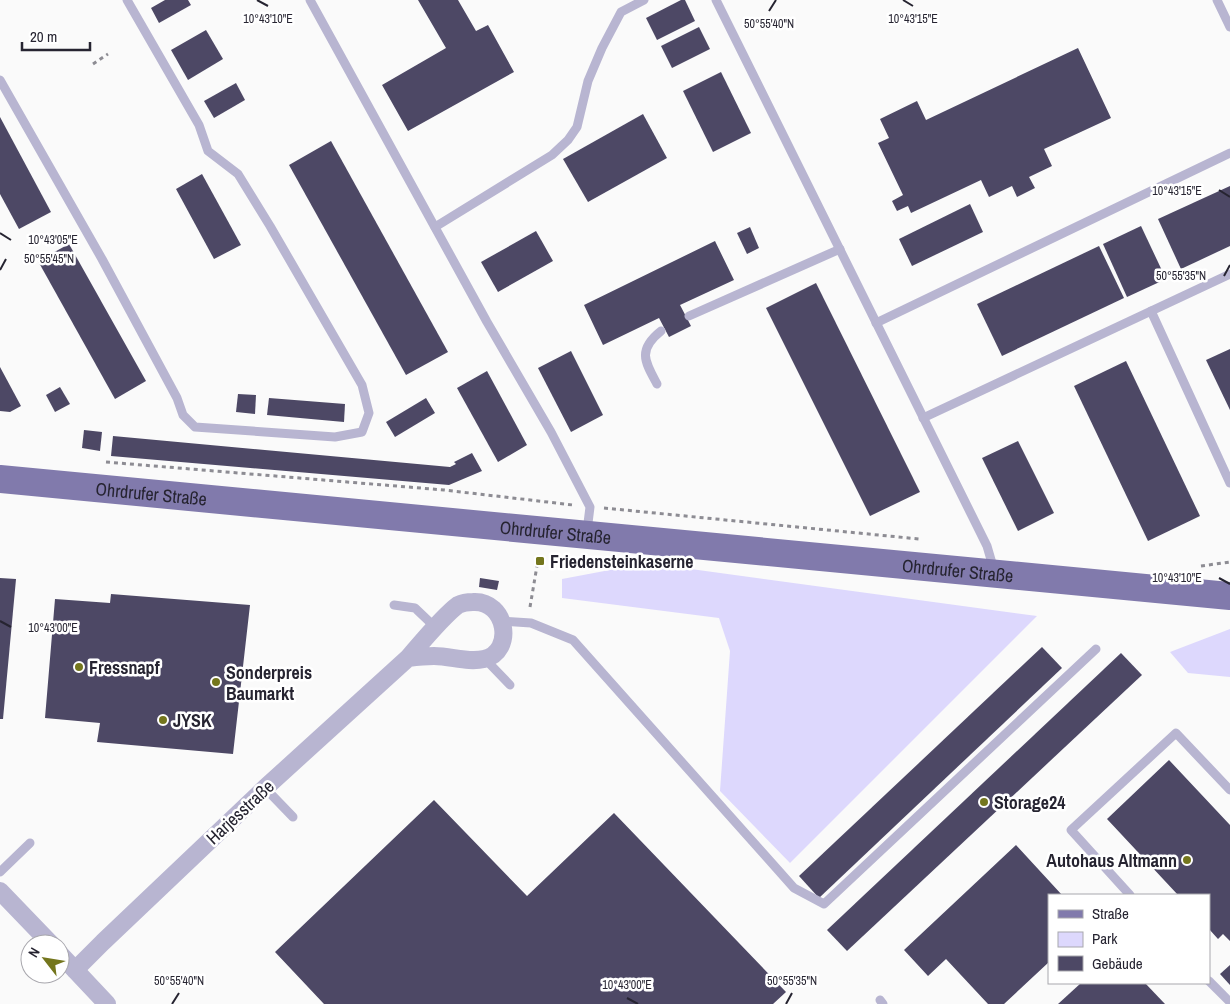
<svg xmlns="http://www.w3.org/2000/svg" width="1230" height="1004" font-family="'Archivo Narrow',sans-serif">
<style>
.green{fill:#ddd8fd}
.building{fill:#4d4865}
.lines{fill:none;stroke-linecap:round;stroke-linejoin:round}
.path{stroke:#8d8c93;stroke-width:3;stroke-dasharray:4 4;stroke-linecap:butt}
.lane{stroke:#b8b5d1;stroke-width:9}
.street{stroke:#b8b5d1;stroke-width:18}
.primary{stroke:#817aac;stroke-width:28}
.ticks{fill:none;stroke:#262431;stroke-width:2}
.poi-dot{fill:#74761d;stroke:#fff;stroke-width:2}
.labels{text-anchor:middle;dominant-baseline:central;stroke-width:5;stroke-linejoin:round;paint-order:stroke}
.street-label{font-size:18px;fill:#262431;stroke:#fff}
.poi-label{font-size:18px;font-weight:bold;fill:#262431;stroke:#fff;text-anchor:start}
.ticks-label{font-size:12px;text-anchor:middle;fill:#262431;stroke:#fff;stroke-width:5;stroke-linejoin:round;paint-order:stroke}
</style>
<rect width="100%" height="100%" fill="#fafafa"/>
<g class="green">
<path d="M647,563L1037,616L790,863L720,791L730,651L719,618L562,598V579Z"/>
<path d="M1230,629V677L1188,673L1170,652Z"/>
</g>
<g class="building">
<path d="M165,0H188L191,5L159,23L151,8Z"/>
<path d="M418,0H458L476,31L488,25L514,72L408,131L382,85L446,48Z"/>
<path d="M681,0H685L695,21L657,40L646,18Z"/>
<path d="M699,27L710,49L672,68L661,46Z"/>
<path d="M206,30L223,59L188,80L171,50Z"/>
<path d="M1078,48L1111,118L1044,149L1052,166L1029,177L1035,188L1017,197L1012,186L989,197L981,180L911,213L908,206L897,211L892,201L903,195L878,143L889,138L880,119L917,101L926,120Z"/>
<path d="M721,72L751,133L713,152L683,91Z"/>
<path d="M236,83L245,100L214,118L204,101Z"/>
<path d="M643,114L667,158L588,202L563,159Z"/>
<path d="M0,117L51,212L19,229L0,194Z"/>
<path d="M331,141L448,352L406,375L289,165Z"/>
<path d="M202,174L241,245L214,259L176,189Z"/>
<path d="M1230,186V246L1181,269L1158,219Z"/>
<path d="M970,204L983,232L912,266L899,239Z"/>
<path d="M1141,226L1166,279L1127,297L1103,244Z"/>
<path d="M750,227L759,248L747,254L737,233Z"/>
<path d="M536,231L553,261L498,292L481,262Z"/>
<path d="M715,241L734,280L680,305L691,326L669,337L659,318L603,345L584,305Z"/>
<path d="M69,244L146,381L115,399L38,261Z"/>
<path d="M1099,246L1124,298L1002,356L977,304Z"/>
<path d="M816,283L920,492L870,516L766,308Z"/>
<path d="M1230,349V410L1206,360Z"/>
<path d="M571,351L603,415L571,432L538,368Z"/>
<path d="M1126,361L1200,516L1148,541L1074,386Z"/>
<path d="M0,367L21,406L10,412L0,411Z"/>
<path d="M487,371L527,445L498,462L457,388Z"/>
<path d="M60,387L70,404L55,412L46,395Z"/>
<path d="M238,394L256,395L255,414L236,412Z"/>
<path d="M269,398L345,404L344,422L267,415Z"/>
<path d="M426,398L435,413L395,437L386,422Z"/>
<path d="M84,430L102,432L100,451L82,448Z"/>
<path d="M113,436L450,467L456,464L454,462L472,453L482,471L449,485L111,456Z"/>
<path d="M1018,441L1054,513L1018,531L982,458Z"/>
<path d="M0,578L16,579L3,719H0Z"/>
<path d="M480,578L499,581L497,590L479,587Z"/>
<path d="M111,594L250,605L233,754L97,742L100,723L45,718L55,599L110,603Z"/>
<path d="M1042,647L1062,668L819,898L799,876Z"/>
<path d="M1121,653L1142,675L847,951L827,930Z"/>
<path d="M1169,760L1230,825V941L1223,934L1218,939L1209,929V895H1178L1107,819Z"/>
<path d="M434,800L527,896L614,813L786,992L773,1004H324L275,952Z"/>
<path d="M1016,845L1062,895H1049V962L1004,1004H988L946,959L928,976L904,950Z"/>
<path d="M1230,965V985L1220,974Z"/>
<path d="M1081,983H1145L1165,1004H1058Z"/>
</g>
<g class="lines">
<g class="path">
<path d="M93,64L108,54"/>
<path d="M106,462L444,490L573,505"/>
<path d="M604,508L919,539"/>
<path d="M1201,566L1230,562"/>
<path d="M530,607L539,554"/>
</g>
<g class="lane">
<path d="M310,0L487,322L551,432L590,507L587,531"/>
<path d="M716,0L987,546L994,570"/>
<path d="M1217,0L1230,27"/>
<path d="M0,80L102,259L177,398L183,415L195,427L335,437L362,432L369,413L362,385L270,226L238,174L208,151L199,125L127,0"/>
<path d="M435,227L552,155L568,140L577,127L588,81L602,48L621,12L644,0"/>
<path d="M1151,311L1230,483"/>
<path d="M689,316L840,249"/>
<path d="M876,323L1230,153"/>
<path d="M657,384C645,362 637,350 661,331"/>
<path d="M923,418L1230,274"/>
<path d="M394,605L415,608L436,628"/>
<path d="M502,621L531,623L573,640L794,888L824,904L1096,649"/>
<path d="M485,659L510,685"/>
<path d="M265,788L293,817"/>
<path d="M0,872L30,843"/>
<path d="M1130,895L1071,830L1176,733L1230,790"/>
<path d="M1209,981L1230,1002"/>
<path d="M880,1000L883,1004"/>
</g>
<g class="street">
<path d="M0,891L51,944"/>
<path d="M60,954L107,1004"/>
<path d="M75,970L103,942L265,788L408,658C416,657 426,656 434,656C451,656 468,663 484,659C515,652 507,600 473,602C468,602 462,603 458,605C443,616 421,643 408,658"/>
</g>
<path class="primary" id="s1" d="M0,479L1230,596"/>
</g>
<path class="ticks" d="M257,0L268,6M903,0L913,6M769,11L776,0M1219,190L1230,197M0,233L11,240M0,270L6,259M1224,276L1230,265M1219,578L1230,584M0,621L11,627M627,998L638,1004M172,1004L179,993M786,1004L792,993"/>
<g class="poi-dot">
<rect x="535" y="556" width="10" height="10" rx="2.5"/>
<circle cx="79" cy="667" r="5"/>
<circle cx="216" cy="682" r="5"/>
<circle cx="163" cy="720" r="5"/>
<circle cx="984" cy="802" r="5"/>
<circle cx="1187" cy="860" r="5"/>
</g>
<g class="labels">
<g class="street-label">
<text stroke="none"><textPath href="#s1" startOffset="152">Ohrdrufer Straße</textPath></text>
<text stroke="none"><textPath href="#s1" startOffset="558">Ohrdrufer Straße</textPath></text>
<text stroke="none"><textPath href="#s1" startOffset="962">Ohrdrufer Straße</textPath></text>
<text transform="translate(240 812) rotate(-43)">Harjesstraße</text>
</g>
<g class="poi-label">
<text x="550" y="561">Friedensteinkaserne</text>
<text x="89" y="667">Fressnapf</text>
<text x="226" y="672">Sonderpreis<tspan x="226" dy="21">Baumarkt</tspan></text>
<text x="173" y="720">JYSK</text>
<text x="994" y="802">Storage24</text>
<text x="1177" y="860" text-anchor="end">Autohaus Altmann</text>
</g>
</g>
<g class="ticks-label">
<text x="268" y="23">10°43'10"E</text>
<text x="913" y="23">10°43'15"E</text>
<text x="769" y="28">50°55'40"N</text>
<text x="1177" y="195">10°43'15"E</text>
<text x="53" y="244">10°43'05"E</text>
<text x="49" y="263">50°55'45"N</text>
<text x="1181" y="280">50°55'35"N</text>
<text x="1177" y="582">10°43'10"E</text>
<text x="53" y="632">10°43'00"E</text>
<text x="179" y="985">50°55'40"N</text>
<text x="792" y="985">50°55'35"N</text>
<text x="627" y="989">10°43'00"E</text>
</g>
<rect x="1048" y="894" width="162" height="90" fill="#ffffff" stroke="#a8a7ad"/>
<rect x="1058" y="910" width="25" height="8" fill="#817aac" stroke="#a8a7ad"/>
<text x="1092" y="919" font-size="15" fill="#262431">Straße</text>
<rect x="1058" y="932" width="25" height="15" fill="#ddd8fd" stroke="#a8a7ad"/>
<text x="1092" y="944" font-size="15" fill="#262431">Park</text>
<rect x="1058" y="956" width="25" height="15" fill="#4d4865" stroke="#a8a7ad"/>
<text x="1092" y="969" font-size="15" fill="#262431">Gebäude</text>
<g transform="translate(45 959) rotate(301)"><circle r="24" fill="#ffffff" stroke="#a8a7ad"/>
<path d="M0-4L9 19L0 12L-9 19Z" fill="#74761d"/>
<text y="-8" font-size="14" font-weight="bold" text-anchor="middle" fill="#262431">N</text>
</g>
<path d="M22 42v8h68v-8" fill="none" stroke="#262431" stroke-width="2.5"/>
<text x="30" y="42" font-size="15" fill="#262431" stroke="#ffffff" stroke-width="4" paint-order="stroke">20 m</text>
</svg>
